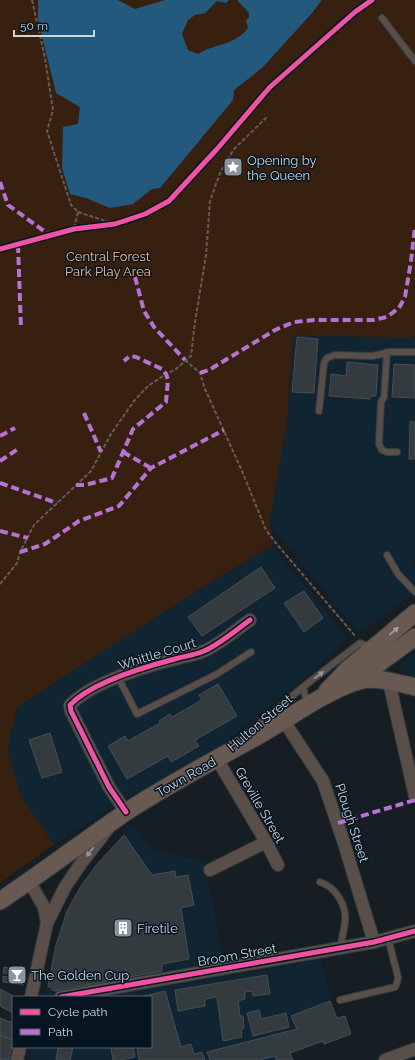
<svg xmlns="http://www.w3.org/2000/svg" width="415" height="1060" font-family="Raleway,sans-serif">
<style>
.built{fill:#112432}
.green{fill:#382010}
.water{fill:#23597d}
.building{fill:#343b3f;stroke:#474e53}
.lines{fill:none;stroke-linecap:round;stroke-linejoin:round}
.lane-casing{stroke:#343b41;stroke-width:8}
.street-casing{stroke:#343b41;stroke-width:14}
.secondary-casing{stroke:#343b41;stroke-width:19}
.path{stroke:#625d5a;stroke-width:2;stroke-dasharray:4 2;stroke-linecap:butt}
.lane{stroke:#5a4e48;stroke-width:6}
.street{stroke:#5a4e48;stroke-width:12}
.secondary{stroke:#685a51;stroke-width:17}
.quiet{stroke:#b673d3;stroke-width:4;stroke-dasharray:8 4;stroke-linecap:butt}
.cycleway-casing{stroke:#071520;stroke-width:8}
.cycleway{stroke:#f153a3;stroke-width:5}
.oneway{fill:#a3a3a4}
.oneway2{fill:#989899}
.labels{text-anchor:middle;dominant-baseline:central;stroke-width:3;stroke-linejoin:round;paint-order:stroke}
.poi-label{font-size:13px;fill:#cad4dc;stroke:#071520;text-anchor:start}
.park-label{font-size:13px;fill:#f7b58d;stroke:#071520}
.street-label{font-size:13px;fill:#cad4dc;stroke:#071520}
</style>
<rect width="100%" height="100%" fill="#161e24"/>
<g class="built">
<path d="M293,335L415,338V560L411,563L415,567V592L359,633L269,523L287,424Z"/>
<path d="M272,545L348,639L311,672L211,754L120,802L54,844L22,798L8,757V746L17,707L176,604Z"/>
<path d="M415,652V678L403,673L399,663Z"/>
<path d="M134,823L153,850L205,862L226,977L320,959L337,1018L345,1016L351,1034L324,1044L323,1041L290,1053L293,1060H29L32,1047H151V997H44L56,945L98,863Z"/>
</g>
<path class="green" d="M0,0H415V333L413,338L293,335L287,424L269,523L273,537L272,545L176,604L17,707L8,746V754L22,798L54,844L0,883Z"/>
<path class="water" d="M38,0H118L135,9L165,0H229L226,3L217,1L205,13L195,15L188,20L182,34L188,50L198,54C214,44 236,45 248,28L246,20L249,18V13L237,0H322L312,13L262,68L234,90L233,100L160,188L152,189L133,204L110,208L86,198L70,194L62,168L63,127L78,124L80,107L56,93L38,20Z"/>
<g class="building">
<path d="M297,337L318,339L314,393L292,392Z"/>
<path d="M347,362L378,365L376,396H370V399L329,396L331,374L346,376Z"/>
<path d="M394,364L415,365V398L392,397Z"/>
<path d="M410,421L415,422V459H409Z"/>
<path d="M261,567L275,588L202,636L188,617Z"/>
<path d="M304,591L323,618L304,632L284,603Z"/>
<path d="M218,684L237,716L195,740L199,746L171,762L168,756L127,779L108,746L125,736L128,741L160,723L159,721L170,714L172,717L202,700L199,695Z"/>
<path d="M50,733L62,772L42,778L29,740Z"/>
<path d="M124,835L152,875L175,871L176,877L188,875L194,905L181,908L189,959L162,964V971L54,991L48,986L56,945L67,911L81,886L98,863Z"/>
<path d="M4,967L26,971L23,985L3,982V976L8,977L9,974L3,973Z"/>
<path d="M267,975L270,994L253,996L252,991L245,992V999L238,1001L240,1016H243L244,1028L241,1029L242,1037L223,1041L217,997L205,999V1006L178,1011L175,990Z"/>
<path d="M0,989L15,997H13V1013L0,1006Z"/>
<path d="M165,991L181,1047L191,1044L194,1054L202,1052L205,1060H139L137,1047H151V997H140Z"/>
<path d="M330,1001L337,1018L345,1016L351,1034L324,1044L323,1041L290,1053L293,1060H276L275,1056L259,1060H210L207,1052L297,1029L291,1016Z"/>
<path d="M259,1010L261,1019L286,1013L289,1027L253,1036L247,1013Z"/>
<path d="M0,1018L13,1023V1040L0,1035Z"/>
<path d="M0,1035L13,1040L9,1060H0Z"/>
<path d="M58,1047H73L70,1060H56Z"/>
<path d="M111,1047H133L135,1057L121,1060H113Z"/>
</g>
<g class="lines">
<g class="lane-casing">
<g id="lane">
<path d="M382,18L415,61"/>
<path d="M387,352L384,397L381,402L379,444L382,450L387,452H397"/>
<path d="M319,411L324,363L327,358L335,355L372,356L391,352H415"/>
<path d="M387,555L398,574L415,592"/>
<path d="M118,677L137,714L217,674L251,652"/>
<path d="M307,704L303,687L360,643L371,647"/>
<path d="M247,734L303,687"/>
<path d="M320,882C336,887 347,906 345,922C344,931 341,939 341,948"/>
<path d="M340,1000L395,987L397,983L398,977L388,938"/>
</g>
</g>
<g class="street-casing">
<g id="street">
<path d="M389,682L415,796"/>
<path d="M284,721L323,781L343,840L374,942"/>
<path d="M217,759L266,842L278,865"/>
<path d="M126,812L109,787L71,711L70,705C92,682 144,667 175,659C185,656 195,655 204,651C220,644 236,630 250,620"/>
<path d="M210,870L266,842"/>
<path d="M29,881L44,907L47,923"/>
<path d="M31,997L47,923L65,887L82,862L107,830"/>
<path d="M61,997L374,942L415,931"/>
<path d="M17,1060L20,1047"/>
<path d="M385,1060L415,1049"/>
</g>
</g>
<g class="secondary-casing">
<g id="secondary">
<path d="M359,681L382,661L415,637"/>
<path d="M327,691L347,670L415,613"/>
<path d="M0,901C43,872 84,841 126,812C170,783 217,759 263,733C294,715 323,693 358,681C375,676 398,683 415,687"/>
</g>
</g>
<g class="path">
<path d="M32,0L45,58L53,110L47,131L71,205L78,212L74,229"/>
<path d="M78,212L115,224"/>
<path d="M185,360L200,373L205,389L242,471L266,530L275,542L356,637"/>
<path d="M0,584L17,563L20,552L34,525L91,471L111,434L134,401L148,386L166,374L176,369L191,356L195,322L206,255L210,201L216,184L221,171L234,149L268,116"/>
</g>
<use href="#lane" class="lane"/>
<use href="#street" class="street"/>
<use href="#secondary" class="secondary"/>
<g class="quiet">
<path d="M0,182L8,205L51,236"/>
<path d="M18,245L21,328"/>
<path d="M135,277L144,311L154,327L185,360"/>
<path d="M200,373L209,370L275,330L294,322L314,320H373L387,317L399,308L405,297L411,261L415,227"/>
<path d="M84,413L101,452"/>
<path d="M0,436L15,428"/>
<path d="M123,452L151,468"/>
<path d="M0,461L18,449"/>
<path d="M0,483L57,503"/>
<path d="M76,485H85L112,478L133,429L166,402L168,380L166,374L162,369L136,357L130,356L124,361"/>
<path d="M0,531L28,538"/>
<path d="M20,552L45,544L79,521L119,506L151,468L224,430"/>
<path d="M338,823L415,800"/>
</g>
<g class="cycleway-casing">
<g id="cycleway">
<path d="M0,249L74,229L115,224L145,214L169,201L217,149L270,87L355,12L372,0"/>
<path d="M126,812L109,787L71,711L70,705C92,682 144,667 175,659C185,656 195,655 204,651C220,644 236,630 250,620"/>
<path d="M61,997L374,942L415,931"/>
</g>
</g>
<use href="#cycleway" class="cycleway"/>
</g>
<defs><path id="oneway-solid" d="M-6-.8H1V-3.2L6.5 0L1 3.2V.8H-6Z"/></defs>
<use class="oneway" href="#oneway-solid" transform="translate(394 631) rotate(-40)"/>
<g class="oneway2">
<use href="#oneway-solid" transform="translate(319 675) rotate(-38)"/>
<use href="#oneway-solid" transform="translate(90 852) rotate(128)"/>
</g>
<defs>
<g id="sight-square" transform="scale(1)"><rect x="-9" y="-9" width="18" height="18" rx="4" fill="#8b949c" stroke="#071520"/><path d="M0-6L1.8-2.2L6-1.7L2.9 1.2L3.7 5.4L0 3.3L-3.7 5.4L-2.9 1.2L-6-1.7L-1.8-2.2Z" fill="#fff"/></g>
<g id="building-square" transform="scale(1)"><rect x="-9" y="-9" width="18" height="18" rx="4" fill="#8b949c" stroke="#071520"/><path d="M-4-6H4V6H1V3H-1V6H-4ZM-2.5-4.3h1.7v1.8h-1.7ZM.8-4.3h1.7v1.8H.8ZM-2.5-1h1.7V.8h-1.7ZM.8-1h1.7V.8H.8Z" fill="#fff"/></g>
<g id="bar-square" transform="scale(1)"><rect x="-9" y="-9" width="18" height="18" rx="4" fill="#8b949c" stroke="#071520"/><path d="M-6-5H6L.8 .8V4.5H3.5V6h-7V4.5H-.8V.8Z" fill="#fff"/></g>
</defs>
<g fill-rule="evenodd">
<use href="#sight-square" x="233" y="167"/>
<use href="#building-square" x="123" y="928"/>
<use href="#bar-square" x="17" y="975"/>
</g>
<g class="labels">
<g class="poi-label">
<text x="247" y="160">Opening by<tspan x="247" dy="15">the Queen</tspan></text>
<text x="137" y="928">Firetile</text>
<text x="31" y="975">The Golden Cup</text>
</g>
<g class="park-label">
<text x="108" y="256">Central Forest<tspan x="108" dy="15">Park Play Area</tspan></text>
</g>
<g class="street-label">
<text transform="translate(157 654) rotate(-17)">Whittle Court</text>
<text transform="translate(260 723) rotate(-40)">Hulton Street</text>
<text transform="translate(186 777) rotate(-30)">Town Road</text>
<text transform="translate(260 805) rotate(60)">Greville Street</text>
<text transform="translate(352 823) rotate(72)">Plough Street</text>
<text transform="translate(237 955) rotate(-10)">Broom Street</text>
</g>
</g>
<rect x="12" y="996" width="140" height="52" fill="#071520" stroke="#55616b"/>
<rect x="20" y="1009" width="20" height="6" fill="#f153a3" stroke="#55616b"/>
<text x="48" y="1016" font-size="12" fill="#cad4dc">Cycle path</text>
<rect x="20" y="1029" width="20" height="6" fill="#b673d3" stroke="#55616b"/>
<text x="48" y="1036" font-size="12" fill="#cad4dc">Path</text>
<path d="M14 30v6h80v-6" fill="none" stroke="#cad4dc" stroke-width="2"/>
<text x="20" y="30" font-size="12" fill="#cad4dc" stroke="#071520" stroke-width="3" paint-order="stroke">50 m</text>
</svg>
